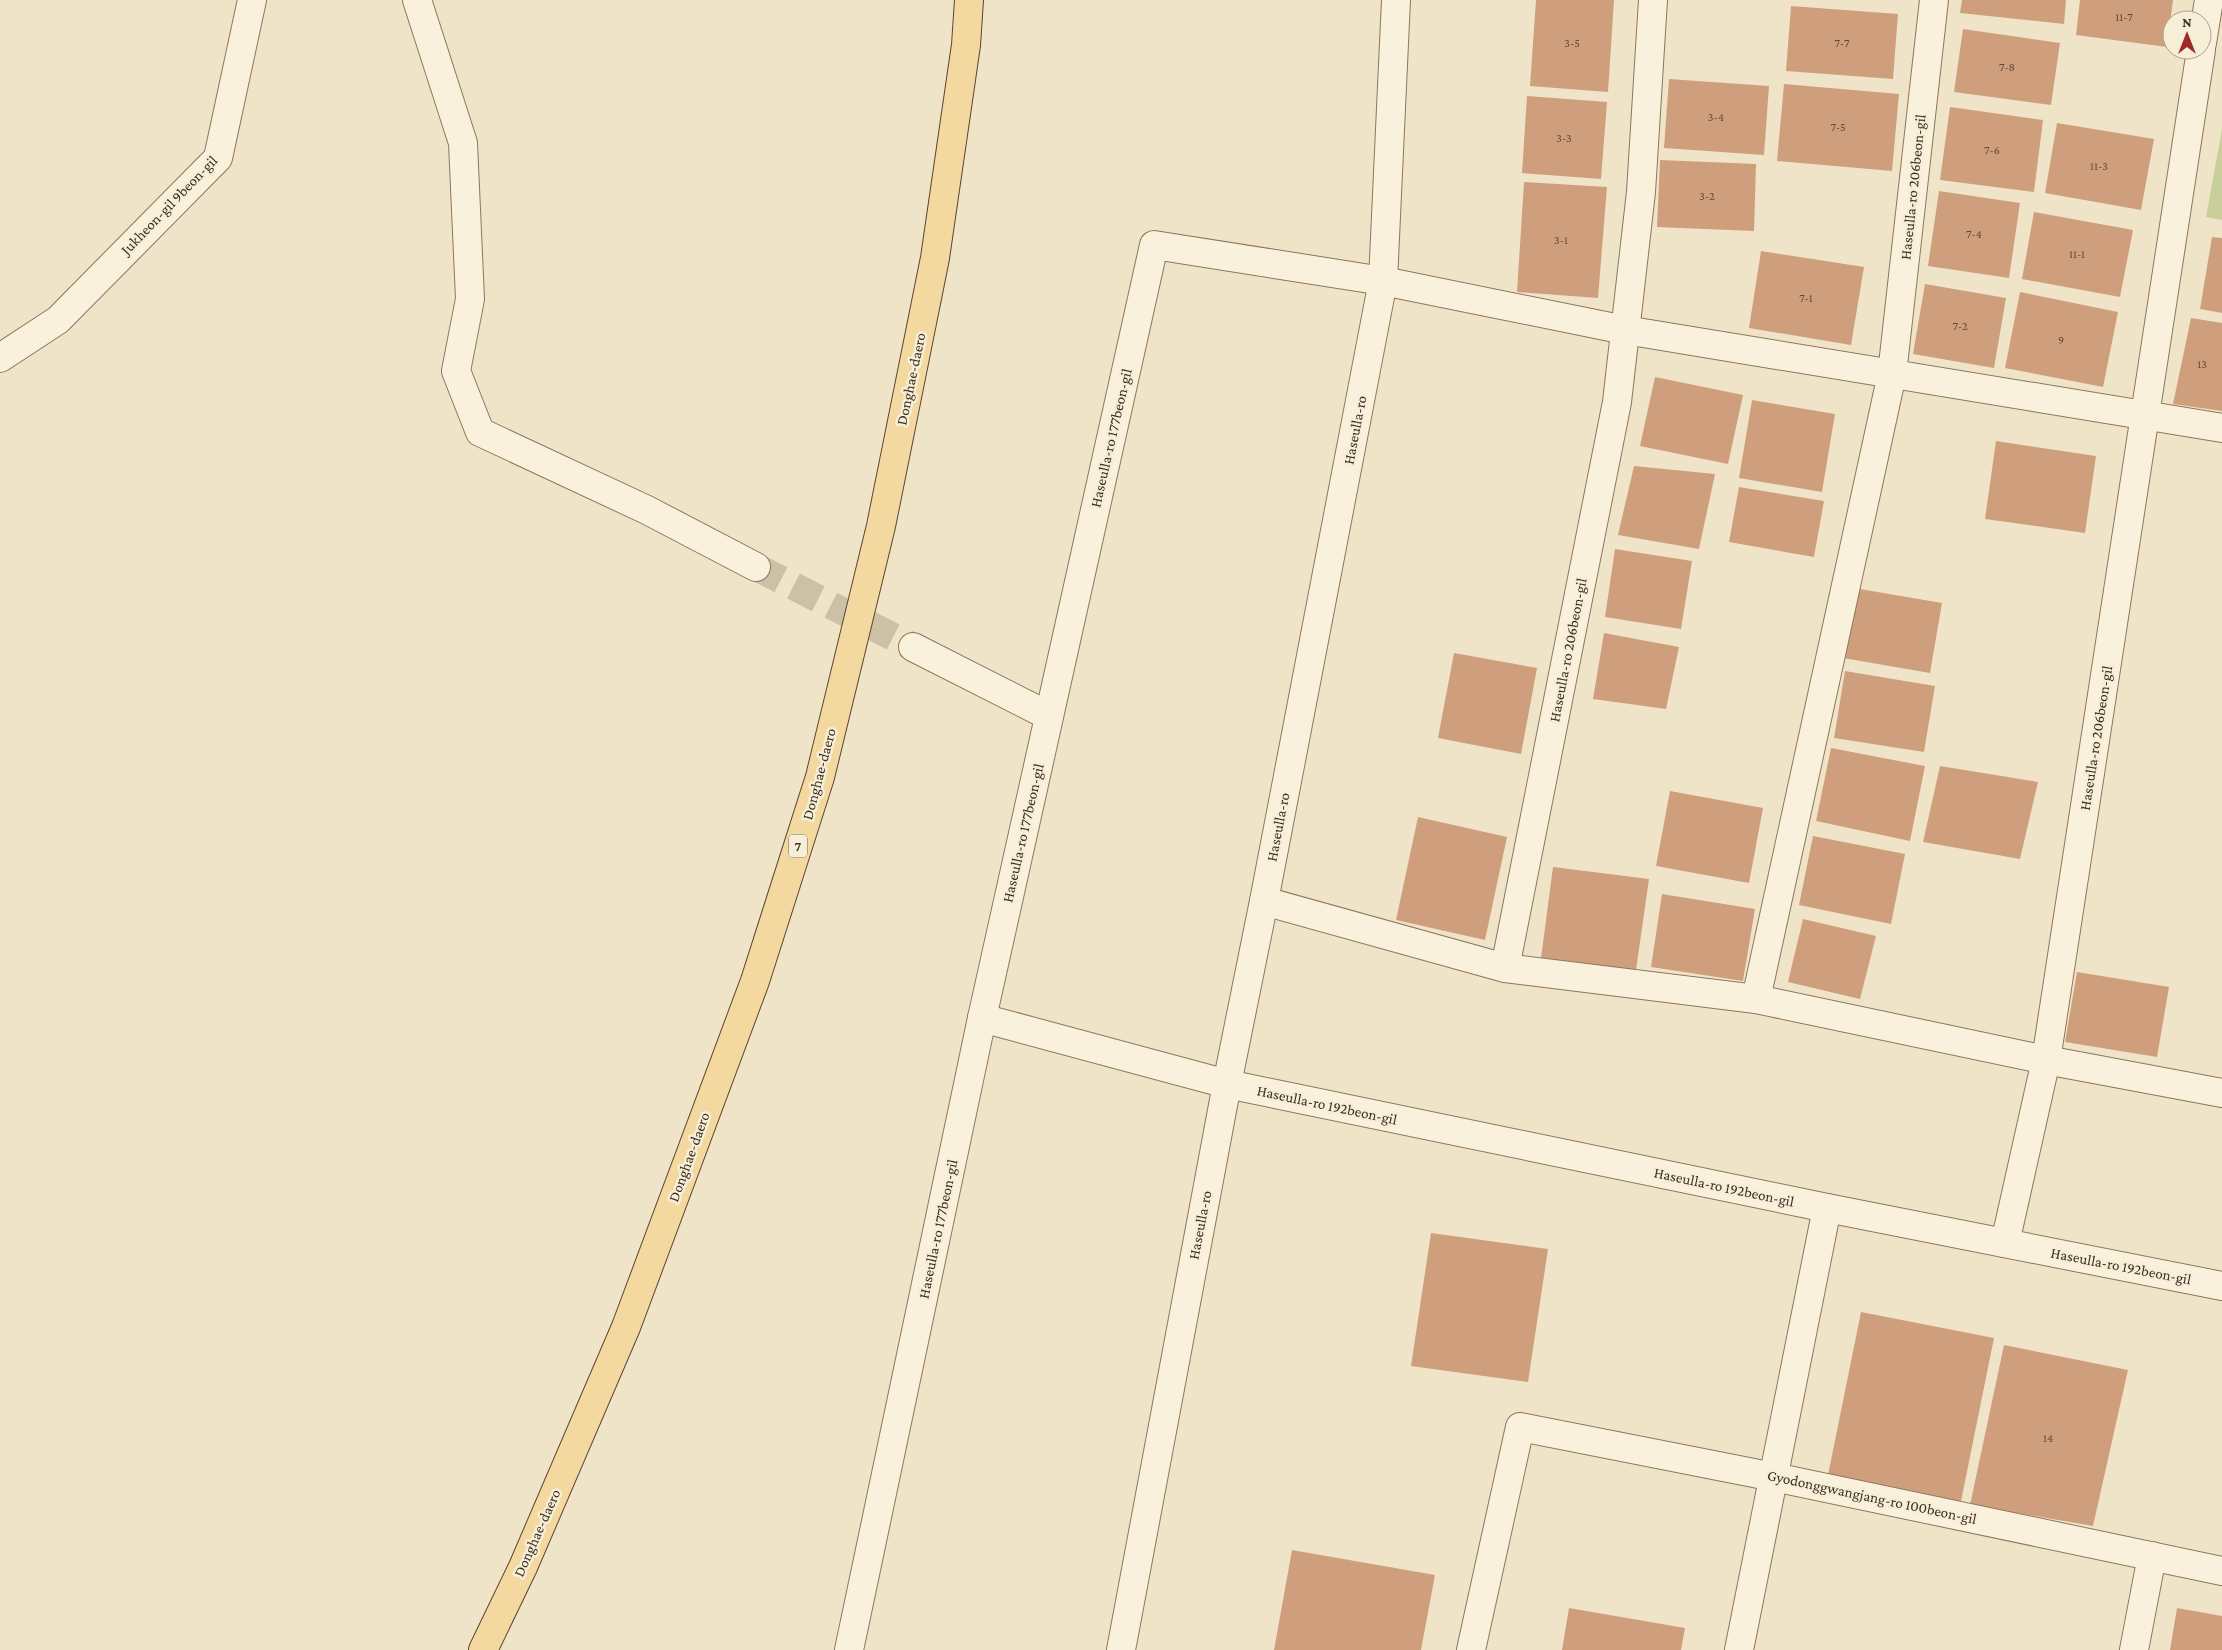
<svg xmlns="http://www.w3.org/2000/svg" width="2222" height="1650" font-family="'Crimson Pro',serif">
<style>
.green{fill:#c9cf9b}
.building{fill:#cf9f7d}
.lines{fill:none;stroke-linecap:round;stroke-linejoin:round}
.minor-tunnel{stroke:#ccc0a6;stroke-width:28;stroke-dasharray:28 14;stroke-linecap:butt}
.minor-casing{stroke:#8d765c;stroke-width:30}
.major-casing{stroke:#5b4430;stroke-width:30}
.minor{stroke:#faf1dc;stroke-width:28}
.major{stroke:#f3d9a0;stroke-width:28}
.labels{text-anchor:middle;dominant-baseline:central;stroke-width:5;stroke-linejoin:round;paint-order:stroke}
.number-label{font-size:12px;fill:#624a37}
.shield{fill:#f7eed8;stroke:#756857;stroke-width:1}
.shield-label{font-size:14px;font-weight:bold;fill:#3d2e20}
.street-label{font-size:15px;fill:#3d2e20;stroke:#f7eed8}
</style>
<rect width="100%" height="100%" fill="#f0e4c8"/>
<path class="green" d="M2222,129V220L2206,217Z"/>
<g class="building">
<path d="M1536,0H1614L1608,92L1530,86Z"/>
<path d="M1962,0H2066L2064,24L1960,13Z"/>
<path d="M2080,0H2173L2167,47L2076,35Z"/>
<path d="M1791,6L1898,14L1893,79L1786,71Z"/>
<path d="M1963,29L2060,43L2051,105L1954,92Z"/>
<path d="M1669,79L1769,86L1764,155L1664,148Z"/>
<path d="M1784,84L1899,94L1892,171L1777,161Z"/>
<path d="M1527,96L1607,102L1601,179L1522,173Z"/>
<path d="M1950,107L2043,120L2034,192L1940,180Z"/>
<path d="M2057,123L2154,139L2141,210L2045,193Z"/>
<path d="M1660,160L1756,164L1754,231L1657,227Z"/>
<path d="M1524,182L1607,187L1598,298L1517,292Z"/>
<path d="M1939,191L2020,203L2009,278L1928,266Z"/>
<path d="M2034,212L2133,230L2120,297L2022,279Z"/>
<path d="M2212,237L2222,238V313L2200,309Z"/>
<path d="M1761,251L1864,267L1851,345L1749,328Z"/>
<path d="M1925,284L2006,298L1994,368L1913,354Z"/>
<path d="M2020,292L2118,312L2103,387L2005,368Z"/>
<path d="M2191,318L2222,323V411L2173,404Z"/>
<path d="M1655,377L1743,395L1728,464L1640,446Z"/>
<path d="M1752,400L1835,414L1822,492L1739,478Z"/>
<path d="M1996,441L2096,456L2085,533L1985,519Z"/>
<path d="M1634,466L1715,474L1699,549L1618,535Z"/>
<path d="M1739,487L1824,501L1814,557L1729,542Z"/>
<path d="M1615,549L1692,561L1681,629L1605,617Z"/>
<path d="M1854,588L1942,603L1930,673L1843,658Z"/>
<path d="M1604,633L1679,647L1666,709L1593,699Z"/>
<path d="M1454,653L1537,668L1521,754L1438,738Z"/>
<path d="M1845,671L1935,686L1924,752L1834,738Z"/>
<path d="M1831,748L1925,766L1910,841L1816,821Z"/>
<path d="M1940,766L2038,782L2020,859L1923,842Z"/>
<path d="M1670,791L1763,808L1749,883L1656,866Z"/>
<path d="M1418,817L1507,837L1485,940L1396,920Z"/>
<path d="M1813,836L1905,854L1891,924L1799,905Z"/>
<path d="M1553,867L1649,879L1636,970L1541,958Z"/>
<path d="M1662,894L1755,909L1743,981L1651,967Z"/>
<path d="M1803,919L1876,936L1860,999L1788,982Z"/>
<path d="M2077,972L2169,987L2157,1057L2065,1042Z"/>
<path d="M1431,1233L1548,1249L1528,1382L1411,1366Z"/>
<path d="M1861,1312L1994,1338L1960,1506L1827,1480Z"/>
<path d="M2004,1345L2128,1370L2093,1526L1970,1505Z"/>
<path d="M1292,1550L1435,1575L1421,1650H1274Z"/>
<path d="M1569,1608L1685,1628L1681,1650H1562Z"/>
<path d="M2177,1608L2222,1616V1650H2170Z"/>
</g>
<g class="lines">
<path class="minor-tunnel" d="M756,567L913,647"/>
<g class="minor-casing">
<g id="minor">
<path d="M417,0L463,143L470,299L456,371L480,432L647,510L756,567"/>
<path d="M2202,43L2209,0"/>
<path d="M0,358L58,320L218,158L252,0"/>
<path d="M913,647L1049,716"/>
<path d="M1264,901L1505,968L1756,999L2046,1060L2222,1093"/>
<path d="M1505,968L1617,402L1641,192L1653,0"/>
<path d="M1756,999L1892,374L1934,0"/>
<path d="M982,1018L1227,1084L1827,1208L2222,1286"/>
<path d="M2005,1243L2046,1060L2201,50"/>
<path d="M849,1650L982,1018L1154,245L1383,281L1625,330L2222,428"/>
<path d="M1121,1650L1227,1084L1264,901L1383,281L1396,0"/>
<path d="M1471,1650L1520,1427L1774,1477L2222,1571"/>
<path d="M1739,1650L1827,1208"/>
<path d="M2134,1650L2152,1556"/>
</g>
</g>
<g class="major-casing">
<path id="major" d="M483,1650L523,1567L626,1327L755,981L820,777L881,526L935,258L966,45L969,0"/>
</g>
<use href="#minor" class="minor"/>
<use href="#major" class="major"/>
</g>
<g class="labels">
<g class="number-label">
<text x="2124" y="17">11-7</text>
<text x="1572" y="43">3-5</text>
<text x="1842" y="43">7-7</text>
<text x="2007" y="67">7-8</text>
<text x="1716" y="117">3-4</text>
<text x="1838" y="127">7-5</text>
<text x="1564" y="138">3-3</text>
<text x="1992" y="150">7-6</text>
<text x="2099" y="166">11-3</text>
<text x="1707" y="196">3-2</text>
<text x="1974" y="234">7-4</text>
<text x="1561" y="240">3-1</text>
<text x="2077" y="254">11-1</text>
<text x="1806" y="298">7-1</text>
<text x="1960" y="326">7-2</text>
<text x="2061" y="340">9</text>
<text x="2202" y="364">13</text>
<text x="2048" y="1438">14</text>
</g>
<rect class="shield" x="789" y="834.5" width="18" height="23" rx="4"/>
<g class="shield-label">
<text x="798" y="846">7</text>
</g>
<g class="street-label">
<text transform="translate(1913 187) rotate(-84)">Haseulla-ro 206beon-gil</text>
<text transform="translate(169 205) rotate(-46)">Jukheon-gil 9beon-gil</text>
<text transform="translate(911 379) rotate(-78)">Donghae-daero</text>
<text transform="translate(1355 430) rotate(-79)">Haseulla-ro</text>
<text transform="translate(1111 438) rotate(-77)">Haseulla-ro 177beon-gil</text>
<text transform="translate(1568 650) rotate(-79)">Haseulla-ro 206beon-gil</text>
<text transform="translate(2096 738) rotate(-81)">Haseulla-ro 206beon-gil</text>
<text transform="translate(819 774) rotate(-75)">Donghae-daero</text>
<text transform="translate(1278 827) rotate(-79)">Haseulla-ro</text>
<text transform="translate(1023 833) rotate(-77)">Haseulla-ro 177beon-gil</text>
<text transform="translate(1327 1105) rotate(12)">Haseulla-ro 192beon-gil</text>
<text transform="translate(689 1157) rotate(-70)">Donghae-daero</text>
<text transform="translate(1724 1187) rotate(12)">Haseulla-ro 192beon-gil</text>
<text transform="translate(1200 1225) rotate(-79)">Haseulla-ro</text>
<text transform="translate(938 1229) rotate(-78)">Haseulla-ro 177beon-gil</text>
<text transform="translate(2121 1266) rotate(11)">Haseulla-ro 192beon-gil</text>
<text transform="translate(1872 1497) rotate(12)">Gyodonggwangjang-ro 100beon-gil</text>
<text transform="translate(537 1533) rotate(-66)">Donghae-daero</text>
</g>
</g>
<g transform="translate(2187 35)"><circle r="24" fill="#f7eed8" stroke="#ada18e"/>
<path d="M0-4L9 19L0 12L-9 19Z" fill="#9e2a2b"/>
<text y="-8" font-size="14" font-weight="bold" text-anchor="middle" fill="#3d2e20">N</text>
</g>
</svg>
